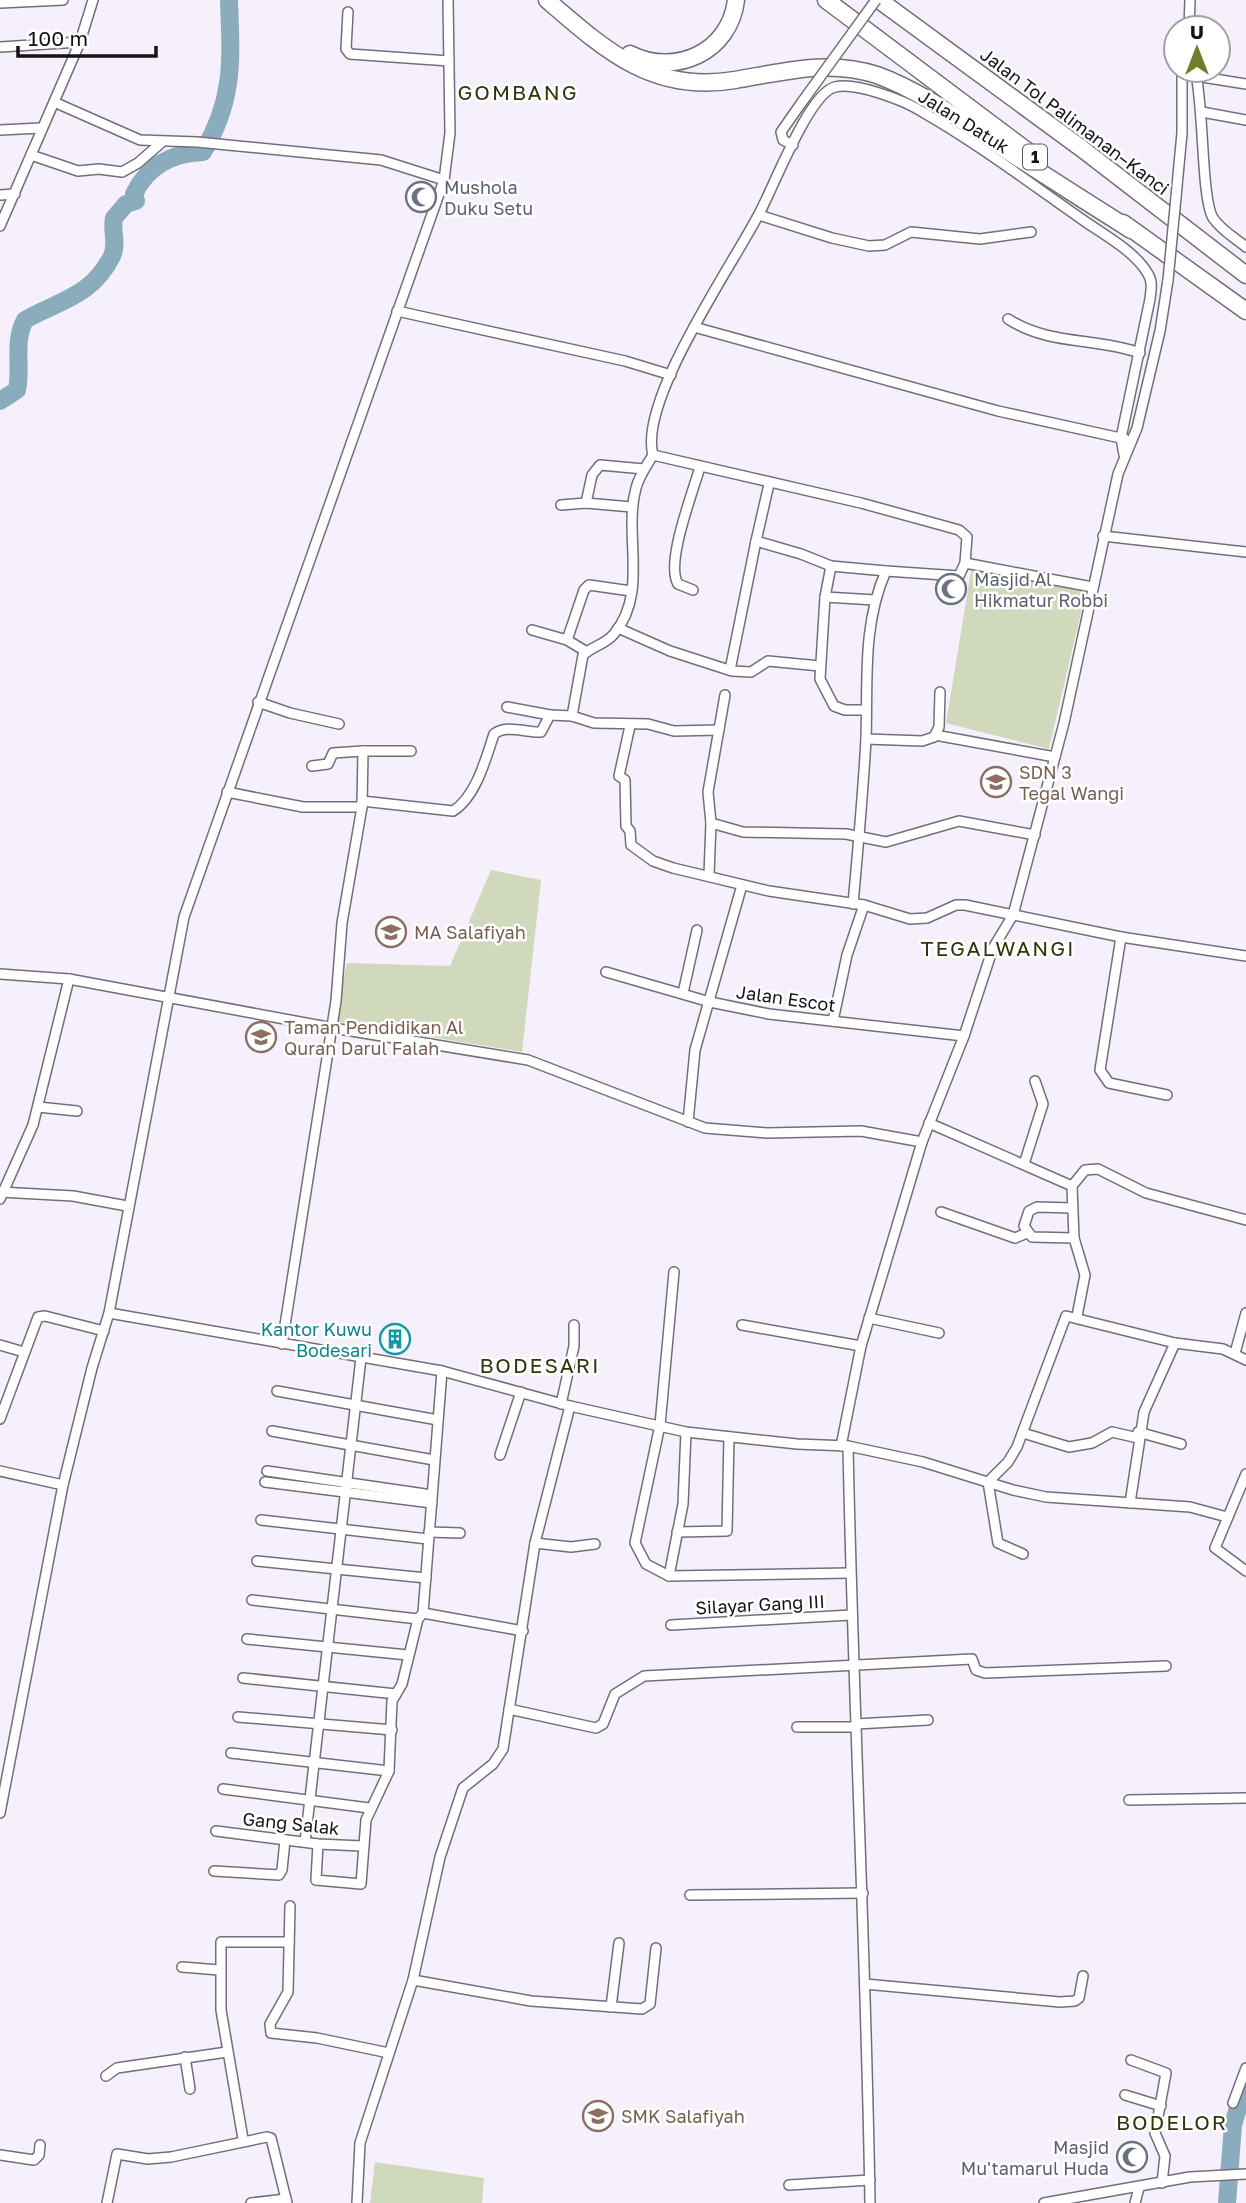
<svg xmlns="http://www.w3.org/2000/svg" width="1246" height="2203" font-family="'Golos Text',sans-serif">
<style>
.green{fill:#d0d9bb}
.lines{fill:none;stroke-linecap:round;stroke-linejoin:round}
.river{stroke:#8aacbd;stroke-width:18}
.street-casing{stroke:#736f79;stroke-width:12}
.highway-casing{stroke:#736f79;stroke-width:19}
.street{stroke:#fff;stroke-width:9}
.highway{stroke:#fff;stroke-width:16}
.street-bridge-casing{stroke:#736f79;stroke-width:12;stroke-linecap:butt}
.street-bridge{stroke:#fff;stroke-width:9}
.labels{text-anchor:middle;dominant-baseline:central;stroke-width:5;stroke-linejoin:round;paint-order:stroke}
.shield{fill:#fff;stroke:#5b5a5d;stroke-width:2}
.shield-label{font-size:16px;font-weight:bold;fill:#151317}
.street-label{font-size:18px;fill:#151317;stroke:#fff}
.worship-label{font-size:18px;fill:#5b616d;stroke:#fff;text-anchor:start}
.education-label{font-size:18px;fill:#785e54;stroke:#fff;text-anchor:start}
.culture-label{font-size:18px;fill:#0d838f;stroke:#fff;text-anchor:end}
.quarter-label{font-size:21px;letter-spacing:2px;fill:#2f350d;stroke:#fff}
</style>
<rect width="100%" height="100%" fill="#f5f0fc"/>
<g class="green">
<path d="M972,565L1087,587L1049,749L946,723Z"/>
<path d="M491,870L541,880L522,1052L335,1021L347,963L450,966Z"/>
<path d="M375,2162L484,2178L482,2203H370Z"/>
</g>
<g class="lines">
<g class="river">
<path d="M0,401L17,390C22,367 13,342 25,320C61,300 92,296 112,256C118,243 111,231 114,218L126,204L136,201L134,194C148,165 173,153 203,152C235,98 231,59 229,0"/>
<path d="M1227,2203L1233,2125L1246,2081"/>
</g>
<g class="street-casing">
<g id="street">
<path d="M0,3L63,0"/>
<path d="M348,12L346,49L350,54L449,61"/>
<path d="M1189,28L1190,0"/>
<path d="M0,47L80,42"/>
<path d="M1195,70C1204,103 1201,198 1213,218C1221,230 1235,238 1246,247"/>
<path d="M1196,76L1246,84"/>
<path d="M54,102L140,140L197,142L381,160L444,180"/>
<path d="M1202,112L1246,120"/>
<path d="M0,130L41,128"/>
<path d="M793,145L783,140L781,132L802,102"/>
<path d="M31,155L78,171L99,169L122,172L138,163L162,142"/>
<path d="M0,195L15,194"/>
<path d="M1176,197L1182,133V70"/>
<path d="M759,215L832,238L869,246L885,245L911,232L980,239L1031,232"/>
<path d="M0,226L80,42L93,0"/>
<path d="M397,311L625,361L671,375"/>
<path d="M1008,319C1050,346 1095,337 1140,353"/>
<path d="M694,327L998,411L1125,439"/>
<path d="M653,455C638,400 734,263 760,212C774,186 809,93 835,87C856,82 903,100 921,111C977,143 1030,183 1083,220C1104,235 1135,251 1148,274C1153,282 1151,290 1150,299L1121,438L1124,455"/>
<path d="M653,455L861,503L959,530L967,537L965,563L959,576L886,571C862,625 868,682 866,739C863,794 858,849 853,904"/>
<path d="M769,484L756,541L801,554L831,566L825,597L820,679L834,706L845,710H866"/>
<path d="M586,503L592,475L600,465L644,469"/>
<path d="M561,505L586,503L632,507"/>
<path d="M1103,536L1246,552"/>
<path d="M965,563L1092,587"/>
<path d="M831,566L886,571"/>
<path d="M693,590L678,584C665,563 693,492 700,467"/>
<path d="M825,597L875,600"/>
<path d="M618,628L670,651L732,671L751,672L768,661L820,666"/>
<path d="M532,630L567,640L587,652"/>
<path d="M567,640L584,590L589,585L631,591"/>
<path d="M730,670L756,541"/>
<path d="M258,702L290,713L339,724"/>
<path d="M507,707L550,715"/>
<path d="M572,716L583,655C593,646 606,644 614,634C649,592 623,535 636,488C639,476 647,465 653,455"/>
<path d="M630,726L619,776L625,780L626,826L630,831L631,845L653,861L673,868L769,891L864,905L910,919L927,918L956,905H965L1121,937L1246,956"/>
<path d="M935,735L1055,757"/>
<path d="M866,739L922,741L934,737L939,727L940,692"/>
<path d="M363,751H411"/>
<path d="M227,792L303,807H362"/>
<path d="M362,801L453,811C476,797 486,758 494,734C506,724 527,733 541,732L550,715L572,716L594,723L648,724L674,731L719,730"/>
<path d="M711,823L743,832L846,834L886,842L959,821L1035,835"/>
<path d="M709,875L711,823L708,792L725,695"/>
<path d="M1121,937L1100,1070L1109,1083L1167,1095"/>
<path d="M606,972L710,1002L769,1014L964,1036"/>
<path d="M0,974L69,979L333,1028L528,1060L705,1128L767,1133L861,1131L922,1142"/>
<path d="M683,993L697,930"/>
<path d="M833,1021L847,955L864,905"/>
<path d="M38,1107L77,1111"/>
<path d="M688,1122L695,1050L742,885"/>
<path d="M929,1123L1072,1186"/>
<path d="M1024,1164L1043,1104L1035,1081"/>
<path d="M0,1192L73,1196L127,1206"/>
<path d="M0,1199L33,1125L69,979"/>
<path d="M1072,1208L1037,1207L1029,1211L1024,1226L1032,1237L1074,1238"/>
<path d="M941,1212L1015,1238L1027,1233"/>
<path d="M674,1272L660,1425L635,1543L646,1564L669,1576L850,1573"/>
<path d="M109,1313L442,1371L570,1406L686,1432L797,1444L848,1446L923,1462L1013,1490L1046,1497L1190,1507L1227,1517"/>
<path d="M1077,1316L1085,1275L1074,1238L1072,1186L1085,1170L1098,1169L1146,1193L1246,1220"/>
<path d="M869,1318L939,1333"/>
<path d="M742,1325L861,1346"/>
<path d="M282,1344L336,1001L342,923L362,807L363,751L333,753L328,764L312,766"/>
<path d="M0,1345L24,1352"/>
<path d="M1235,1353L1246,1313"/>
<path d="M277,1391L438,1420"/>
<path d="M561,1404L574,1346V1325"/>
<path d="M0,1419L38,1317L45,1316L104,1331"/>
<path d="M272,1431L434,1460"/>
<path d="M1138,1432L1181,1444"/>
<path d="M1023,1433L1069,1447L1092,1443L1112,1432L1138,1438"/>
<path d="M841,1446L861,1346L922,1142L964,1036L993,948L1013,915L1064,723L1118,474L1137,428L1160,331L1168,280"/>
<path d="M848,1446C853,1698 866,1950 870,2203"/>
<path d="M500,1455L521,1392"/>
<path d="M0,1471L63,1485"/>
<path d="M267,1471L432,1495"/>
<path d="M1246,1474L1215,1548L1246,1571"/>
<path d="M265,1482L432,1503"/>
<path d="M988,1482L1008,1462L1017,1447L1066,1316L1175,1343L1223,1349L1246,1360"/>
<path d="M988,1482L998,1543L1023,1554"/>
<path d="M1130,1503L1144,1412L1175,1343"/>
<path d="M261,1520L428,1539"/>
<path d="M429,1532L460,1533"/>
<path d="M677,1532L727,1531L729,1437"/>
<path d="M535,1543L571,1547L595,1544"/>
<path d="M257,1561L426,1578"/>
<path d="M669,1576L683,1504L686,1432"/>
<path d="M252,1600L418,1619"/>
<path d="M423,1613L523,1631"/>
<path d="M671,1625L851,1615"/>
<path d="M247,1639L408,1655"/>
<path d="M243,1678L396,1694"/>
<path d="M509,1709L596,1728L603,1724L615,1694L644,1676L972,1659L976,1670L985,1673L1166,1666"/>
<path d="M238,1717L392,1730"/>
<path d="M856,1724L928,1720"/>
<path d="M797,1727H856"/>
<path d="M231,1753L389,1771"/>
<path d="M223,1789L369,1808"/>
<path d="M1129,1800L1246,1798"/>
<path d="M0,1813L63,1485L92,1368L109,1313L184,917L444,180L450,133L448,0"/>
<path d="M216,1831L318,1844L362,1846"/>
<path d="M305,1842L361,1358"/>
<path d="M318,1844L316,1880L361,1884L366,1820L389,1771L392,1701L402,1684L418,1619L423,1613L442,1371"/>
<path d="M214,1871L279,1875L282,1870L285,1840"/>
<path d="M690,1895L863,1893"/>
<path d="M290,1906L288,1992L270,2024L271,2033L317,2038L389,2053"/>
<path d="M182,1967L219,1970"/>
<path d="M413,1980L531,2001L642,2009L650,2004L656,1948"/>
<path d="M865,1984L1060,2002L1075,2001L1079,1998L1083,1976"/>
<path d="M611,2007L619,1943"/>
<path d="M185,2057L190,2089"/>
<path d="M1131,2060L1166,2073L1155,2133L1165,2156L1162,2183"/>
<path d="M106,2076L117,2068L227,2052"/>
<path d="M1125,2095L1161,2106"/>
<path d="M1233,2103L1246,2068"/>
<path d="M243,2139L221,2010V1942H289"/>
<path d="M0,2155L34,2160L39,2155L40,2145"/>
<path d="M789,2185L870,2180"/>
<path d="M107,2203L117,2154L148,2159L171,2157L267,2137L271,2138L287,2203"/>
<path d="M251,2203L286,2199"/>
<path d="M357,2203L360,2143L413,1980L440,1857L463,1788L493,1764L503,1749L535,1543L570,1406"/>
<path d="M1044,2203L1190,2177L1246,2174"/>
<path d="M1135,2203L1139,2188"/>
</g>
</g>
<g class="highway-casing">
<g id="highway">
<path d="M547,0C605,50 653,94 735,80C783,72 828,59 877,75C918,90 956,117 992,141C1038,171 1085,201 1131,230"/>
<path d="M826,0L1038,159"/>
<path d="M879,0L1081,148L1246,275"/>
<path d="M630,54C675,77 730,52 736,0"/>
<path d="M1123,223L1246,311"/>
</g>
</g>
<use href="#street" class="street"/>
<use href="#highway" class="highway"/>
<g class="street-bridge-casing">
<g id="street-bridge">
<path d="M802,102L876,0"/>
<path d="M1168,280L1176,197"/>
</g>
</g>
<use href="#street-bridge" class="street-bridge"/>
</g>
<defs>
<g id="mosque-ring" transform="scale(1.575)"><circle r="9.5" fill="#fff" stroke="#6b7280" stroke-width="1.5"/><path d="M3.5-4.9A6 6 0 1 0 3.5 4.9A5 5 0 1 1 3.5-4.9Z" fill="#6b7280"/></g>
<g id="school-ring" transform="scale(1.575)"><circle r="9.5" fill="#fff" stroke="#8d6e63" stroke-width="1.5"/><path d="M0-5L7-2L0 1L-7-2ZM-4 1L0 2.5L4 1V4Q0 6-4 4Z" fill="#8d6e63"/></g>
<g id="building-ring" transform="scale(1.575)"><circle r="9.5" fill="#fff" stroke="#0f9aa8" stroke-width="1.5"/><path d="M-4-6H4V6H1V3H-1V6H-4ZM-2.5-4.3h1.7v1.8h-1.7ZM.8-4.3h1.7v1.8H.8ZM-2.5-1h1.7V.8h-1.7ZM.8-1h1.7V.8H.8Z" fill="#0f9aa8"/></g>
</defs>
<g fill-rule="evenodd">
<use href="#mosque-ring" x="421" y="197"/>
<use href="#mosque-ring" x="951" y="589"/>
<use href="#school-ring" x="996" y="782"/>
<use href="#school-ring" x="391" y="932"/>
<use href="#school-ring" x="261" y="1037"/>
<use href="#building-ring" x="395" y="1339"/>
<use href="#school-ring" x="598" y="2116"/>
<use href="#mosque-ring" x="1132" y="2157"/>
</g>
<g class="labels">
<rect class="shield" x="1023" y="144.5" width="24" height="25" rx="5"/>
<g class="shield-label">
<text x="1035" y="157">1</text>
</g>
<g class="street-label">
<text transform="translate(964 121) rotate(32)">Jalan Datuk</text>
<text transform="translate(1075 121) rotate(37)">Jalan Tol Palimanan–Kanci</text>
<text transform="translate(786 998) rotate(8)">Jalan Escot</text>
<text transform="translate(760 1604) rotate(-3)">Silayar Gang III</text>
<text transform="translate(291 1823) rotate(6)">Gang Salak</text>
</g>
<g class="worship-label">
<text x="444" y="187">Mushola<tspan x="444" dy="21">Duku Setu</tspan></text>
<text x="974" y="579">Masjid Al<tspan x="974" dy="21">Hikmatur Robbi</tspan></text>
<text x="1109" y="2147" text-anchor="end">Masjid<tspan x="1109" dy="21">Mu'tamarul Huda</tspan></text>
</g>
<g class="education-label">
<text x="1019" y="772">SDN 3<tspan x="1019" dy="21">Tegal Wangi</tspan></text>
<text x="414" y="932">MA Salafiyah</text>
<text x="284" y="1027">Taman Pendidikan Al<tspan x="284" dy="21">Quran Darul Falah</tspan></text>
<text x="621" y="2116">SMK Salafiyah</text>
</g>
<g class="culture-label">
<text x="372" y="1329">Kantor Kuwu<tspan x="372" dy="21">Bodesari</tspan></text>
</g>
<g class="quarter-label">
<text x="518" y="92">GOMBANG</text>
<text x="998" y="948">TEGALWANGI</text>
<text x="540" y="1365">BODESARI</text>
<text x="1172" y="2122">BODELOR</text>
</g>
</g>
<g transform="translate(1197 49)"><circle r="33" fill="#ffffff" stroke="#a1a1a2" stroke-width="2"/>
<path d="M0-5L12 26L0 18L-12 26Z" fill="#717d29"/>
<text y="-10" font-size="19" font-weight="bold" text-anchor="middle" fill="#151317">U</text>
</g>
<path d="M18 46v10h138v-10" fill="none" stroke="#151317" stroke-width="3.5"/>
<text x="28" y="46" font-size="21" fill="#151317" stroke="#ffffff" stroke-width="5" paint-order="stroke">100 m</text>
</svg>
